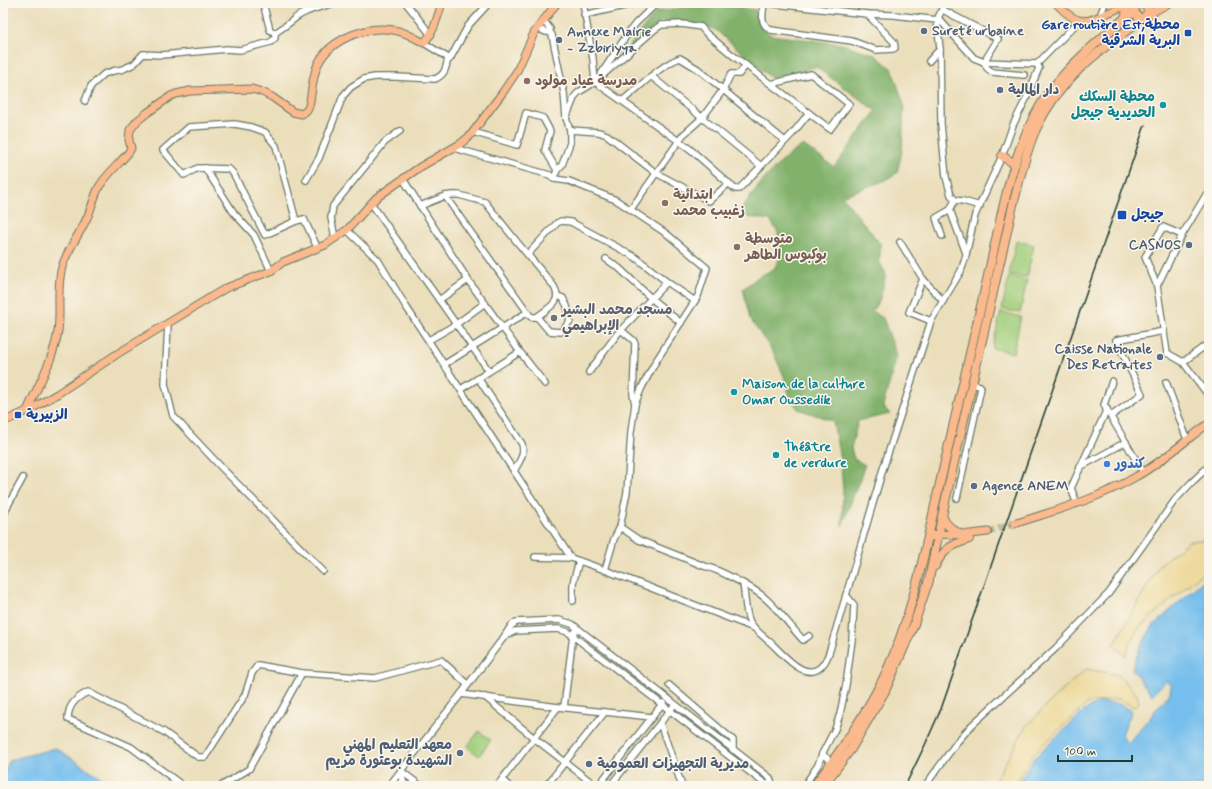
<svg xmlns="http://www.w3.org/2000/svg" width="1212" height="789" font-family="Mynerve,'Playpen Sans Arabic',sans-serif">
<style>
.green{fill:#a2ce7b;stroke:#608658}
.forest{fill:#81b16b;stroke:#507750}
.sand{fill:#eeda9e;stroke:#868c69}
.water{fill:#74beed;stroke:#4a7e90}
.lines{fill:none;stroke-linecap:round;stroke-linejoin:round}
.stream{stroke:#74beed;stroke-width:1.5}
.major-tunnel{stroke:#c2bea0;stroke-width:7;stroke-dasharray:7 3.5;stroke-linecap:butt}
.minor-casing{stroke:#667563;stroke-width:8}
.major-casing{stroke:#667563;stroke-width:9}
.highway-casing{stroke:#667563;stroke-width:10}
.minor{stroke:#fff;stroke-width:5.5}
.major{stroke:#fbba8d;stroke-width:7}
.highway{stroke:#fbba8d;stroke-width:8}
.rail{stroke:#1f3d34;stroke-width:1.5}
.service-dot{fill:#5c6f8a;stroke:#fbf7ec;stroke-width:1.5}
.transit-dot{fill:#1a4fb4;stroke:#fbf7ec;stroke-width:1.5}
.education-dot{fill:#8d6e63;stroke:#fbf7ec;stroke-width:1.5}
.culture-dot{fill:#0f9aa8;stroke:#fbf7ec;stroke-width:1.5}
.worship-dot{fill:#6b7280;stroke:#fbf7ec;stroke-width:1.5}
.shop-dot{fill:#3f7fe0;stroke:#fbf7ec;stroke-width:1.5}
.labels{text-anchor:middle;dominant-baseline:central;stroke-width:3;stroke-linejoin:round;paint-order:stroke}
.transit-label{font-size:14px;font-weight:bold;fill:#164399;stroke:#fbf7ec;text-anchor:start}
.service-label{font-size:14px;font-weight:bold;fill:#4e5e75;stroke:#fbf7ec;text-anchor:start}
.education-label{font-size:14px;font-weight:bold;fill:#785e54;stroke:#fbf7ec;text-anchor:start}
.culture-label{font-size:14px;font-weight:bold;fill:#0d838f;stroke:#fbf7ec;text-anchor:start}
.worship-label{font-size:14px;font-weight:bold;fill:#5b616d;stroke:#fbf7ec;text-anchor:start}
.shop-label{font-size:14px;font-weight:bold;fill:#366cbe;stroke:#fbf7ec;text-anchor:start}
</style>
<rect width="100%" height="100%" fill="#fbf7ec"/>
<filter id="ink" filterUnits="userSpaceOnUse"><feTurbulence type="fractalNoise" baseFrequency=".025" numOctaves="2"/><feDisplacementMap in="SourceGraphic" scale="8" xChannelSelector="R" yChannelSelector="G"/><feConvolveMatrix kernelMatrix="1 2 1 2 8 2 1 2 1" color-interpolation-filters="sRGB"/></filter>
<filter id="wash" filterUnits="userSpaceOnUse"><feTurbulence type="fractalNoise" baseFrequency=".012" numOctaves="4" result="noise"/><feDisplacementMap in="SourceGraphic" scale="16" xChannelSelector="R" yChannelSelector="G"/><feGaussianBlur stdDeviation="0.9" result="paint"/><feColorMatrix in="noise" values="0 0 0 0 0 0 0 0 0 0 0 0 0 0 0 0 0 1.4 0 .05"/><feComposite in="paint" operator="in"/></filter>
<g filter="url(#wash)">
<rect width="100%" height="100%" fill="#ebdebb"/>
<g class="green">
<path d="M1016,241L1034,245L1027,277L1009,274Z"/>
<path d="M1009,276L1027,280L1020,313L1002,309Z"/>
<path d="M1001,312L1021,317L1013,353L992,348Z"/>
<path d="M479,731L491,740L479,756L467,747Z"/>
</g>
<path class="forest" d="M696,5L729,6L758,10L761,28L771,35L841,44L874,54L892,69L904,105L902,151L897,173L883,181L842,196L881,245L879,261L886,274L880,299L872,311L883,318L897,356L883,406L890,414L858,421L851,448L854,459L865,465L842,526L843,491L841,465L833,421L798,409L790,397L784,376L773,352L750,319L743,289L758,277L774,269L781,256L778,233L770,220L748,217L740,211C757,186 778,161 803,145L834,167L876,111L816,67L771,78L716,30L700,24L661,21L620,57L656,12Z"/>
<g class="sand">
<path d="M1209,533V567L1139,628L1130,642L1126,656L1114,645L1159,565L1189,541L1202,540Z"/>
<path d="M1086,669L1119,675L1137,695L1139,703L1134,707L1118,699L1088,703L1032,755L1014,786H994L995,781L1026,726L1054,698Z"/>
</g>
<g class="water">
<path d="M1209,575V786H1017L1034,758L1084,711L1100,702L1119,704L1132,711L1122,734L1127,744L1170,693L1171,685L1166,681L1152,695L1132,669L1141,645L1153,626Z"/>
<path d="M56,748L114,786H3V775L10,760Z"/>
</g>
<g class="lines">
<path class="stream" d="M1207,477L1209,481"/>
</g>
</g>
<g filter="url(#ink)">
<g class="lines">
<path class="major-tunnel" d="M988,532L1014,524"/>
<g class="minor-casing">
<g id="minor">
<path d="M263,3L270,30L275,33"/>
<path d="M406,3L431,35"/>
<path d="M583,3L593,59L595,82"/>
<path d="M764,3C763,15 759,23 771,30L852,41L876,50L893,49L895,48L894,42L867,14"/>
<path d="M766,3L867,14L894,15L937,20"/>
<path d="M945,3L937,20L940,49L941,124L946,177L951,195L955,200L963,201L980,206"/>
<path d="M943,10L998,39L984,62"/>
<path d="M584,15L638,3"/>
<path d="M1100,16L1105,3"/>
<path d="M938,18L974,58L984,62L1037,64L1080,20"/>
<path d="M543,20L550,29"/>
<path d="M537,28L546,32H550L552,35L564,93L566,118L570,130V143L562,165L557,170L554,179"/>
<path d="M424,43L450,59L468,26L489,3"/>
<path d="M929,61L940,49"/>
<path d="M984,62L987,68L992,72L1024,75"/>
<path d="M601,74L629,32L636,23L657,3"/>
<path d="M651,76L761,166"/>
<path d="M595,82L690,149L735,189H739L793,133L809,113"/>
<path d="M85,101L91,86L104,74L113,71L123,69L134,64L143,54L162,55L227,49L240,50L271,42L275,38V33C281,29 287,25 293,20C304,10 322,7 335,3"/>
<path d="M622,101C639,88 660,65 680,58L698,69L785,141"/>
<path d="M566,118L575,96L579,92L595,82L654,30L661,25L682,24L701,27L706,33L731,54L830,129L849,104L811,74L771,84"/>
<path d="M570,130L599,132L607,135L656,173L709,201L729,183"/>
<path d="M473,132L517,145L526,113L543,118L550,131L545,150L557,170"/>
<path d="M454,148L550,175L554,179L569,181L616,200L667,234L707,268L698,296L656,361L642,387L635,404L631,432L627,492L620,527L614,539L605,570"/>
<path d="M205,168L234,213L254,235L271,271"/>
<path d="M403,179L468,280L520,352L461,389"/>
<path d="M306,180L319,158L343,96L351,87L364,79L375,77H396L435,79C445,75 446,68 448,58"/>
<path d="M955,200L950,210L966,253"/>
<path d="M371,203L489,371"/>
<path d="M420,206L445,196L452,195H459L485,202L517,242L553,285C564,302 549,307 537,317H531L445,196"/>
<path d="M631,209L683,135L702,118L723,90L731,74H739L746,65"/>
<path d="M296,221L265,235L233,173L229,169L198,168L184,175L163,150L189,127L235,124L251,127L265,132L276,146L296,221L304,219L317,247"/>
<path d="M347,230L378,260L405,305L571,558L605,570L754,628"/>
<path d="M1182,235L1163,227L1145,257L1157,286L1167,353L1183,362L1209,396"/>
<path d="M942,236L936,218L950,210"/>
<path d="M335,238L331,218L333,206L385,142L400,131"/>
<path d="M900,242L923,279L943,301"/>
<path d="M528,254L557,223L561,221L571,222L635,257L667,282L695,301"/>
<path d="M606,259L619,268L652,299L681,323"/>
<path d="M923,279L909,312L931,321"/>
<path d="M1157,286L1182,235L1209,190"/>
<path d="M439,300L468,280"/>
<path d="M537,317L549,331L561,332L570,321L567,306L563,298L558,296"/>
<path d="M168,324L165,384L173,416L221,467L323,571"/>
<path d="M621,330L633,340L635,343L633,395L635,404"/>
<path d="M429,340L455,325L485,303"/>
<path d="M520,352L545,384"/>
<path d="M1183,362L1209,343"/>
<path d="M445,364L526,313"/>
<path d="M589,372L618,333L667,282"/>
<path d="M478,378L522,444C525,455 519,462 514,471"/>
<path d="M1112,381L1104,405L1143,472"/>
<path d="M1166,382L1187,439"/>
<path d="M1111,416L1142,394L1116,340L1164,331"/>
<path d="M1080,467L1126,442"/>
<path d="M957,498L981,388L980,386L972,384"/>
<path d="M1077,504L1071,488L1107,409"/>
<path d="M3,518L7,507L23,478"/>
<path d="M620,527L639,540L704,566C718,569 754,588 765,598C779,610 790,626 803,640L809,636"/>
<path d="M535,557L571,558"/>
<path d="M743,584C745,594 745,610 749,620C753,630 765,637 772,644C784,655 808,686 824,663C828,658 830,650 832,643L883,469L931,321L961,271L965,259L975,215L1002,156L1013,125L1026,99L1039,68L1037,64"/>
<path d="M573,601V583L579,561"/>
<path d="M505,636L515,631L558,629L568,632L764,783L773,786"/>
<path d="M669,685L733,740V750"/>
<path d="M461,694L504,637L511,626L516,622L559,620L572,624L770,778L773,786"/>
<path d="M485,697L534,738L596,786"/>
<path d="M564,707L573,635L575,632"/>
<path d="M660,723L682,786"/>
<path d="M832,762L822,754L835,729L840,714L846,685L852,640L854,605L846,595"/>
<path d="M401,771L421,786"/>
<path d="M400,772L405,786"/>
<path d="M502,780L509,786"/>
<path d="M183,786L131,747L68,719C68,705 76,698 88,692L164,732L198,757H205L245,695L252,673L258,665L302,673"/>
<path d="M221,786L249,769L302,673L375,678L441,660L468,685"/>
<path d="M389,786L461,694L558,707L652,717"/>
<path d="M497,786L558,707"/>
<path d="M546,786L605,712"/>
<path d="M598,786L663,703"/>
<path d="M610,786L672,708"/>
<path d="M804,786L818,765L822,754"/>
<path d="M925,786L957,742L972,725L1056,648L1109,593L1175,500L1191,483L1209,466"/>
</g>
</g>
<g class="major-casing">
<g id="major">
<path d="M1056,3C1081,30 1087,21 1117,9C1124,6 1130,3 1138,4"/>
<path d="M27,411C38,385 54,359 58,331C61,310 56,288 62,267C67,251 77,238 84,224C91,212 93,199 99,187C107,174 119,164 129,152L131,148L129,140L130,130L137,121L147,113L171,96L176,94L190,91L252,89L262,92L272,97L293,112L302,114L307,110L309,106C312,93 312,77 318,64C330,39 367,25 393,30C404,31 415,38 424,43C435,31 437,17 442,3"/>
<path d="M3,422L33,408L57,394L117,354L226,288L271,271L283,262L325,245L347,230L376,198L420,167L460,144L470,136L503,92L517,71L534,33L557,3"/>
<path d="M1014,524C1056,510 1099,499 1137,476C1162,462 1186,440 1209,423"/>
<path d="M928,538L937,534L961,535L988,532"/>
</g>
</g>
<g class="highway-casing">
<g id="highway">
<path d="M1122,6L1127,11L1125,18"/>
<path d="M1147,15L1168,3"/>
<path d="M1002,156L1015,164"/>
<path d="M942,516C946,526 954,532 965,535"/>
<path d="M935,566C943,549 952,545 969,539"/>
<path d="M928,584L945,502L1013,205C1020,179 1025,153 1036,129C1061,76 1100,50 1145,17"/>
<path d="M814,786C841,751 866,714 885,675C911,619 924,556 937,496C954,424 971,352 987,280C1000,225 1010,155 1040,106C1062,70 1094,45 1125,18L1134,12L1135,8L1138,4H1145L1148,9L1147,15L1143,18H1139L1134,12"/>
<path d="M823,786L851,749L885,691L913,627L929,580"/>
</g>
</g>
<use href="#minor" class="minor"/>
<use href="#major" class="major"/>
<use href="#highway" class="highway"/>
<path class="rail" d="M905,786L925,745L941,709L1145,125"/>
</g>
</g>
<g class="service-dot">
<circle cx="924" cy="31" r="4"/>
<circle cx="559" cy="40" r="4"/>
<circle cx="1000" cy="90" r="4"/>
<circle cx="1189" cy="245" r="4"/>
<circle cx="1160" cy="357" r="4"/>
<circle cx="974" cy="486" r="4"/>
<circle cx="460" cy="753" r="4"/>
<circle cx="589" cy="764" r="4"/>
</g>
<g class="transit-dot">
<rect x="1184" y="29" width="8" height="8" rx="2"/>
<rect x="1117" y="210" width="10" height="10" rx="2"/>
<rect x="14" y="411" width="8" height="8" rx="2"/>
</g>
<g class="education-dot">
<circle cx="527" cy="81" r="4"/>
<circle cx="665" cy="203" r="4"/>
<circle cx="737" cy="247" r="4"/>
</g>
<g class="culture-dot">
<circle cx="1163" cy="105" r="4"/>
<circle cx="734" cy="392" r="4"/>
<circle cx="776" cy="455" r="4"/>
</g>
<circle class="worship-dot" cx="554" cy="318" r="4"/>
<circle class="shop-dot" cx="1107" cy="464" r="4"/>
<g class="labels">
<g class="transit-label">
<text x="1180" y="25" text-anchor="end">Gare routière Est;محطة<tspan x="1180" dy="16">البرية الشرقية</tspan></text>
<text x="1131" y="215">جيجل</text>
<text x="26" y="415">الزبيرية</text>
</g>
<g class="service-label">
<text x="932" y="31">Sureté urbaine</text>
<text x="567" y="32">Annexe Mairie<tspan x="567" dy="16">- Zzbiriyya</tspan></text>
<text x="1008" y="90">دار المالية</text>
<text x="1181" y="245" text-anchor="end">CASNOS</text>
<text x="1152" y="349" text-anchor="end">Caisse Nationale<tspan x="1152" dy="16">Des Retraites</tspan></text>
<text x="982" y="486">Agence ANEM</text>
<text x="452" y="745" text-anchor="end">معهد التعليم المهني<tspan x="452" dy="16">الشهيدة بوعتورة مريم</tspan></text>
<text x="597" y="764">مديرية التجهيزات العمومية</text>
</g>
<g class="education-label">
<text x="535" y="81">مدرسة عياد مولود</text>
<text x="673" y="195">ابتدائية<tspan x="673" dy="16">زغبيب محمد</tspan></text>
<text x="745" y="239">متوسطة<tspan x="745" dy="16">بوكبوس الطاهر</tspan></text>
</g>
<g class="culture-label">
<text x="1155" y="97" text-anchor="end">محطة السكك<tspan x="1155" dy="16">الحديدية جيجل</tspan></text>
<text x="742" y="384">Maison de la culture<tspan x="742" dy="16">Omar Oussedik</tspan></text>
<text x="784" y="447">Théâtre<tspan x="784" dy="16">de verdure</tspan></text>
</g>
<g class="worship-label">
<text x="562" y="310">مسجد محمد البشير<tspan x="562" dy="16">الإبراهيمي</tspan></text>
</g>
<g class="shop-label">
<text x="1115" y="464">كندور</text>
</g>
</g>
<rect width="1212" height="789" fill="none" stroke="#fbf7ec" stroke-width="16"/>
<path d="M1058 755v6h74v-6" fill="none" stroke="#1f3d34" stroke-width="2"/>
<text x="1064" y="755" font-size="12" fill="#1f3d34" stroke="#fbf7ec" stroke-width="3" paint-order="stroke">100 m</text>
</svg>
